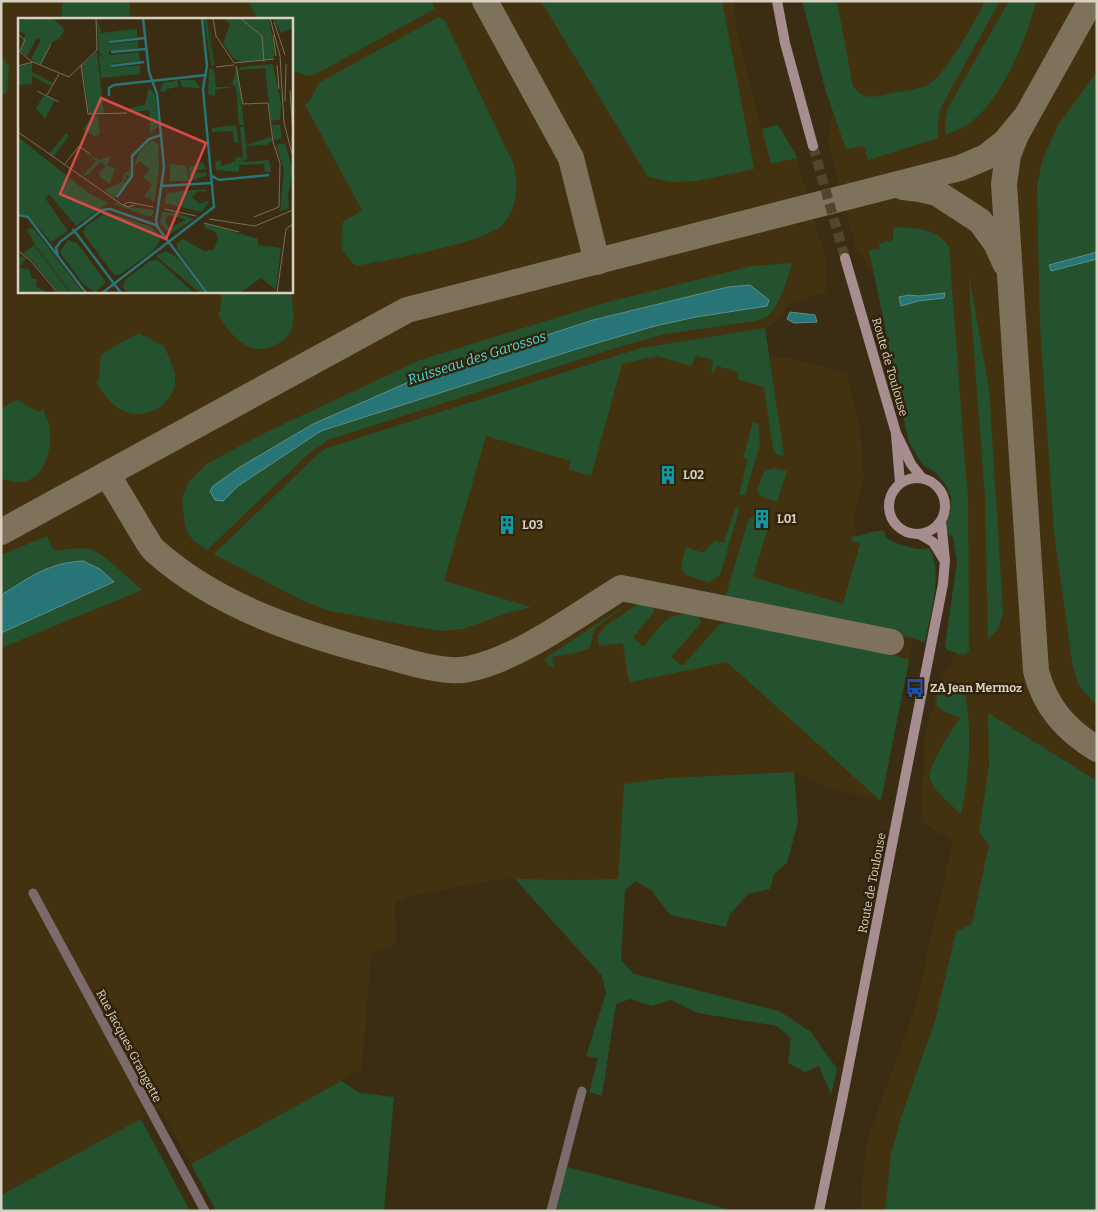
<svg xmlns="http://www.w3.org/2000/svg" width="1098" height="1212" font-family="Bitter,serif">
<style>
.built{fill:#433210;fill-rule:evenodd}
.green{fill:#25522e;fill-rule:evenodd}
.water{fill:#287577;stroke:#5d908d}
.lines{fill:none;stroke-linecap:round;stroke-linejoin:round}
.taxiway{stroke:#7e725d;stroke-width:26}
.secondary-tunnel{stroke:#52452d;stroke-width:10;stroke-dasharray:10 5;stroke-linecap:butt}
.street{stroke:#7b6b6d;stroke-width:9}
.secondary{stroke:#a68d8f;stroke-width:10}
.labels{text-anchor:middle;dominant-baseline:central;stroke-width:5;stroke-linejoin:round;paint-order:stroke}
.street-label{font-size:12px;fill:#d8d0c1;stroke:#302309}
.poi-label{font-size:12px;font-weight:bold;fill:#d8d0c1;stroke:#302309;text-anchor:start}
.water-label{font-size:14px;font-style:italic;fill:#47dbdf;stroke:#302309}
.inset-river{fill:none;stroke:#287577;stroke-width:2.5}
.inset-road{fill:none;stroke:#796e59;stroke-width:1}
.view{fill:#d64a47;fill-opacity:0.15;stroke:#d64a47;stroke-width:2.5}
.inset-edge{fill:none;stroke:#d8d0c1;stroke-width:2.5}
</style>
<rect width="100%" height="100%" fill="#3a2d13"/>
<g class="built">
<path d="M1,1H733L736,25L762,129L778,125L795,153L827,263L826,292L788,304L779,320L765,328L770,359L789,357L847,374L859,420L864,480L853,520L856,533L866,545L913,638L881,801L823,786L794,772L667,778L624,784L618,879L572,880L502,879L405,897L395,904L396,945L371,954L362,1069L191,1164L160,1109L1,1195ZM19,19H291V291H19Z"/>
<path d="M823,1H1097V1211H860L865,1156L869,1134L915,1008L953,841L921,821L925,731L933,709L934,692L965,638V498L877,280L856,248L828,144L831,115L844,112Z"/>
</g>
<g class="green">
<path d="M64,1H130L129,19H62V5Z"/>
<path d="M248,1H432L434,9L316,74L307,76L297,72L291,74V19H258Z"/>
<path d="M541,1H722L754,169L696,181L673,182L648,177Z"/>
<path d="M802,1H837L853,87C866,101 874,97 891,93C904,91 922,90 932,82C948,70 971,27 982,8L984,1H1000L941,107L938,122V138L868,160L864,146L846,149L826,92Z"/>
<path d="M1009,1H1036C1026,41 1003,97 970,123C963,128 953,131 946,135L945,122L948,108Z"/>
<path d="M439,17L445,21L514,165C518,184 518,203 506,221C492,243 385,260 356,266C338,249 341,246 343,222L362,210L305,105C313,99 314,90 320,82Z"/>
<path d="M1,56L9,66L7,92L1,95Z"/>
<path d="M1097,72V705L1085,693L1078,683L1072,662L1054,532L1040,325L1037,185L1043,159L1058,125Z"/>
<path d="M778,125L795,153L797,158L771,164L762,129Z"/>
<path d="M893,227C914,228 936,227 949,247L964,451L968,497L969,651L964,655L947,650L945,645L957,562L953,537L949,534H944L945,527L950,511L951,497L946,485L936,473L923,465L909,443L869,250L880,249L879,244L893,240Z"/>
<path d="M792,263C787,278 780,308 766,317C763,319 758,320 755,321L666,334L625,345L328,440L306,456L207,550L192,539L185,526L182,499L188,483L208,463L269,431L420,360L604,303L752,266ZM750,285L767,306L696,317L655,326L580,348L321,431L238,486L223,501L240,467L313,424L427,374L593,320L728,287Z"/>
<path d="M969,276L989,389L1003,612L998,629L988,639L985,497L970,297Z"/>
<path d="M222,291H291C292,304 296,321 290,333C287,338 280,343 275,345C250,359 229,334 218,314L220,312Z"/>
<path d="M765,328L784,456L777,455L773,449L764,387L737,379L738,372L717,366L714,372L711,371L713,360L696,356L691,366L657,356L622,364L591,476L569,469L571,461L486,436L444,581L531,607L510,612L463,629L441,631L417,627L330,611L303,601L214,554L318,454L327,448L641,348Z"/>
<path d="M139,333L161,345L163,344C168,356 177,371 175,384C173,394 166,404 157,409C129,423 109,406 96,381L99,380L101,354Z"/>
<path d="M17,400L39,412L43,409C45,416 50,424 50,431C52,462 36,494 1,478V408Z"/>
<path d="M753,422L758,424L760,444L745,495H739L748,459L743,458Z"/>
<path d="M773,468L787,471L777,502L761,497L757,490L764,472Z"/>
<path d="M736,506L739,510L720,575L709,582C682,575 677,576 686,547L703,553L715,541L724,543Z"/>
<path d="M755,515H758L756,524L768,528L753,577L843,604L860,544L852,541V537C862,536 875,529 884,531C884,532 886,537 887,538C895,544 920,552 929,548C944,573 930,614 925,642L913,638L725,598L749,518Z"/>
<path d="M47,536L54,551C65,550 78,547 89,549C103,552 130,580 142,590L1,648V633L114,583L52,565L1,595V555Z"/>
<path d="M630,602L594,629L590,648L579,652L552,657L554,668L548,664L544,659Z"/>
<path d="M638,604L653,607L654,612L633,637L643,647C664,625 664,610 698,615L701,623L671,657L682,666L719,625L730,621L879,650L909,660L881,801L727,662L631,682L628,677L623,643L599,646L598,636L604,627Z"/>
<path d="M945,681L964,691C973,724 969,780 961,814C953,806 932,790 930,778C928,764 952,731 960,718L943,711L936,705L937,695Z"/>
<path d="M988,713L1097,781V1211H885L891,1155L901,1117L935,1021L956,932L972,924L989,845L979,832L989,767Z"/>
<path d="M794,772L798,822L787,863L774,874L770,889L748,894L730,914L726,927L670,915L652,891L636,881L625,890L621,960L634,974L779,1011L811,1032L837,1069L831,1094L819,1066L805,1072L788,1063L791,1038L777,1026L698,1013L671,1000L651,1006L630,999L616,1004L602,1096L589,1092L598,1058L586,1056L606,993L602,976L515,879L572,880L618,879L624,784L667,778Z"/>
<path d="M341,1081L360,1093L394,1097L384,1211H216L191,1164Z"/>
<path d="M141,1119L190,1211H1V1195Z"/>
<path d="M567,1167L735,1211H557L556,1203Z"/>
</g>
<g class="water">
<path d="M1097,252V259L1051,271L1049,265Z"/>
<path d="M750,285L769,300L767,306L696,317L655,326L580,348L321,431L238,486L223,501L215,500L210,491L213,486L240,467L313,424L427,374L593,320L728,287Z"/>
<path d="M945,293L944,298L918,301L901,306L899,297L909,295L919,296Z"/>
<path d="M790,312L815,315L817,322L794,323L787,319Z"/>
<path d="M83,561L100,569L114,582L1,633V595C31,577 47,563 83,561Z"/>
</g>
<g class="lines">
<g class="taxiway">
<path d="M485,1L571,158L597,262"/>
<path d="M1091,1L1016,135L1008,155L1004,184L1036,671C1045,707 1066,730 1097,749"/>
<path d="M903,187L920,189L937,193L980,221L996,243L1005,263"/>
<path d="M107,474C118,492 129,510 140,529C145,536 149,546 155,551C220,609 308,636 390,657C411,663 447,674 468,669C519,659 577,615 621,588L891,642"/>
<path d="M1,532L407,310L960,168L986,157L1005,142L1024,119"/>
</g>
<path class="secondary-tunnel" d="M813,146L845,258"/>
<g class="street">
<path d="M33,893L205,1211"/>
<path d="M551,1211L582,1091"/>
</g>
<g class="secondary">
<path d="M777,1L785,43L813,146"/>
<path d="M845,258L896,433L911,464L922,478"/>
<path d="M896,434L900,483"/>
<circle cx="917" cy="506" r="28"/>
<path d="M919,534L933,542L944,560"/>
<path d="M819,1211L842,1100L943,584L945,560L941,521"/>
</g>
</g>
<defs>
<g id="building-bare" transform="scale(1.5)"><path d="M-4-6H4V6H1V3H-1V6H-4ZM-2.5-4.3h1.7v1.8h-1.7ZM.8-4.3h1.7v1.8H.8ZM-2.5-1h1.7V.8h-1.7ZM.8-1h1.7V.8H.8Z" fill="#0f9aa8" stroke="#302309" stroke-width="2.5" paint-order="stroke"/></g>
<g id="bus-bare" transform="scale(1.5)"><path d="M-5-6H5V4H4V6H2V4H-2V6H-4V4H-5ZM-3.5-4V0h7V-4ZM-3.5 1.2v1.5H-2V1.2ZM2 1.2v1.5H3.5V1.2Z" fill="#1a4fb4" stroke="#302309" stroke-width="2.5" paint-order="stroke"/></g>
</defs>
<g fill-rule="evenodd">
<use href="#building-bare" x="668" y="475"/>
<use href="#building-bare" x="762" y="519"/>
<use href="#building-bare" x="507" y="525"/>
<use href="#bus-bare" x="915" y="688"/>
</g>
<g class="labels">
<g class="street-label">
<text transform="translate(890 367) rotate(74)">Route de Toulouse</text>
<text transform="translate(872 883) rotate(-79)">Route de Toulouse</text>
<text transform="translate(129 1046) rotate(62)">Rue Jacques Grangette</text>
</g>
<g class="poi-label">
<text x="683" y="475">L02</text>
<text x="777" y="519">L01</text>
<text x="522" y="525">L03</text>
<text x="930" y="688">ZA Jean Mermoz</text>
</g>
<g class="water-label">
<text transform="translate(477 358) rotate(-18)">Ruisseau des Garossos</text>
</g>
</g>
<g transform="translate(18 18)">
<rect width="275" height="275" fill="#3a2d13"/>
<path d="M14,0H35L47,12L42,19L57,32L42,20L33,25L22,46L15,43L13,41L23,22L19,20L9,38L2,33L7,16L0,13V3ZM79,0L83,15L119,11V19L90,23L91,26L120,23V30L91,33L92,37L121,34L122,43L93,46V50L122,47V56L83,60L81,36L86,41L81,33ZM186,0H189L194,45L191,0L196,47L193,48ZM205,0H251L257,37L254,41L223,44L216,41L205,26L212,6ZM255,0H275V10L263,15ZM79,34L86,96H71L64,47ZM14,45V54L35,65L33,68L14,58V66L0,67V49ZM255,46L263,86L262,102L253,103L247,50L222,52V49ZM219,49L220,51L226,107H221L218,69L214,66ZM191,50L196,52L198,69H215L197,72V78L190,76ZM160,62V69L149,71L147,74L142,73L145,65ZM162,62H177L182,70L164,69ZM128,65L137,77L140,102V109L132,116L131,92L114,94L113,90L127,87L131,70ZM26,77L37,82L27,101L18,90ZM73,99H80L82,115L78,119L65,112ZM218,107L221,125L216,124L215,113L194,114V110ZM254,107H262L264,121L255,122ZM226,108L228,127L253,119L254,123L248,127L228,128L229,141L225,142L222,109ZM48,115L51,118L35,139L31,136ZM0,119L72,176L90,185L58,208L32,177L27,180L50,213L33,224L11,198L0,195ZM134,122L140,126L141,149L136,185L132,180L135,169L131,180L120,177L126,178L131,173L134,166L125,159L132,151L121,143L116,149L121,134ZM267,125L275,152L270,178L271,190L262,193L266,152L258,127ZM71,136L81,142L93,138L89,147L97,151L92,166L82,159L81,154L88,148L82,144L71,156L64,159L78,143ZM218,139H223L226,144L251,142L253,153L247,154L246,146L221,147V154L198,152L197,144L202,142L204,148L217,143V147ZM184,143L188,151L178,152V155L189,154L188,158L172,163L171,148L182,146ZM152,146L168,148L171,163H152ZM111,148L113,158L108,157L109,163L105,160L107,166L97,180L86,172L104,164L106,155L111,154ZM186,171L190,174L180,173L174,179L181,186L192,182L184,194L146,185L149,175ZM97,184L104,188L134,192L136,195L132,199L96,186ZM89,194L134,209L143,221L134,234L101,257H96L65,215L68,208ZM144,194L158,195L176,201L152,216L142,205ZM150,197L167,201H168L152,211L147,203ZM186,205L240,221V227L263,230L258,272L243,260L222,275H191L159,231V225L165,221L186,233L196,232L200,220L197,214L187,210ZM13,210L16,211L65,275H53L17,227L9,212ZM50,222L59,225L88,264L77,274L65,266L42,234ZM16,227L52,275H41L13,241L0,232L6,235ZM148,233L161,241L187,275H182L138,238ZM0,238L8,240L1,250L11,251L14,261H19L18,268L30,275H0ZM138,242L142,244L176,275H109L105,269L107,262L132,243Z" fill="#25522e" fill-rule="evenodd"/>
<path class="inset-river" d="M125,0L131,54L139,76L146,149L138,203L140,210M91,24L127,20M93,34L128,31M93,48L126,44M91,78V70L96,67L188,57M194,158L201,162L251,157M144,168L194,165M99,179L114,158V138L131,121L143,117M1,197L10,199L68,275M55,211L103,275M40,237L38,230L42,224L84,192L92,191L138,207L189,275M84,275L196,189L185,71L189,48L184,0"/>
<path class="inset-road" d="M195,0L198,18L216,45M222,0L244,18L246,44M252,0L262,38L266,105L275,139M256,4L267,37M1,17L7,22L2,33M255,17L258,38M1,33L14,44M216,45L256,41M22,47L33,26M63,47L70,96L109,95M259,47L261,71M0,48L15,44L51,59L79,32L78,0M218,48L225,86L250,85L255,124L262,145L261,189L236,199M198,49L216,47M19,73L41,84M272,73L275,117M29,77L41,56M267,83L268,46M0,114L103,186L110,189L117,187M47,146L61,128L72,136M105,187L110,184L135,189M146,191L178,198M191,201L237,208L275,192M186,205L221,214M0,233L12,242L40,275M259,275L268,211L275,206"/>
<path class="view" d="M83,80L188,125L148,221L42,176Z"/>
<rect width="275" height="275" class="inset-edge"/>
</g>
<rect width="1098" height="1212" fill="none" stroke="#d8d0c1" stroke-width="5"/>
</svg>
